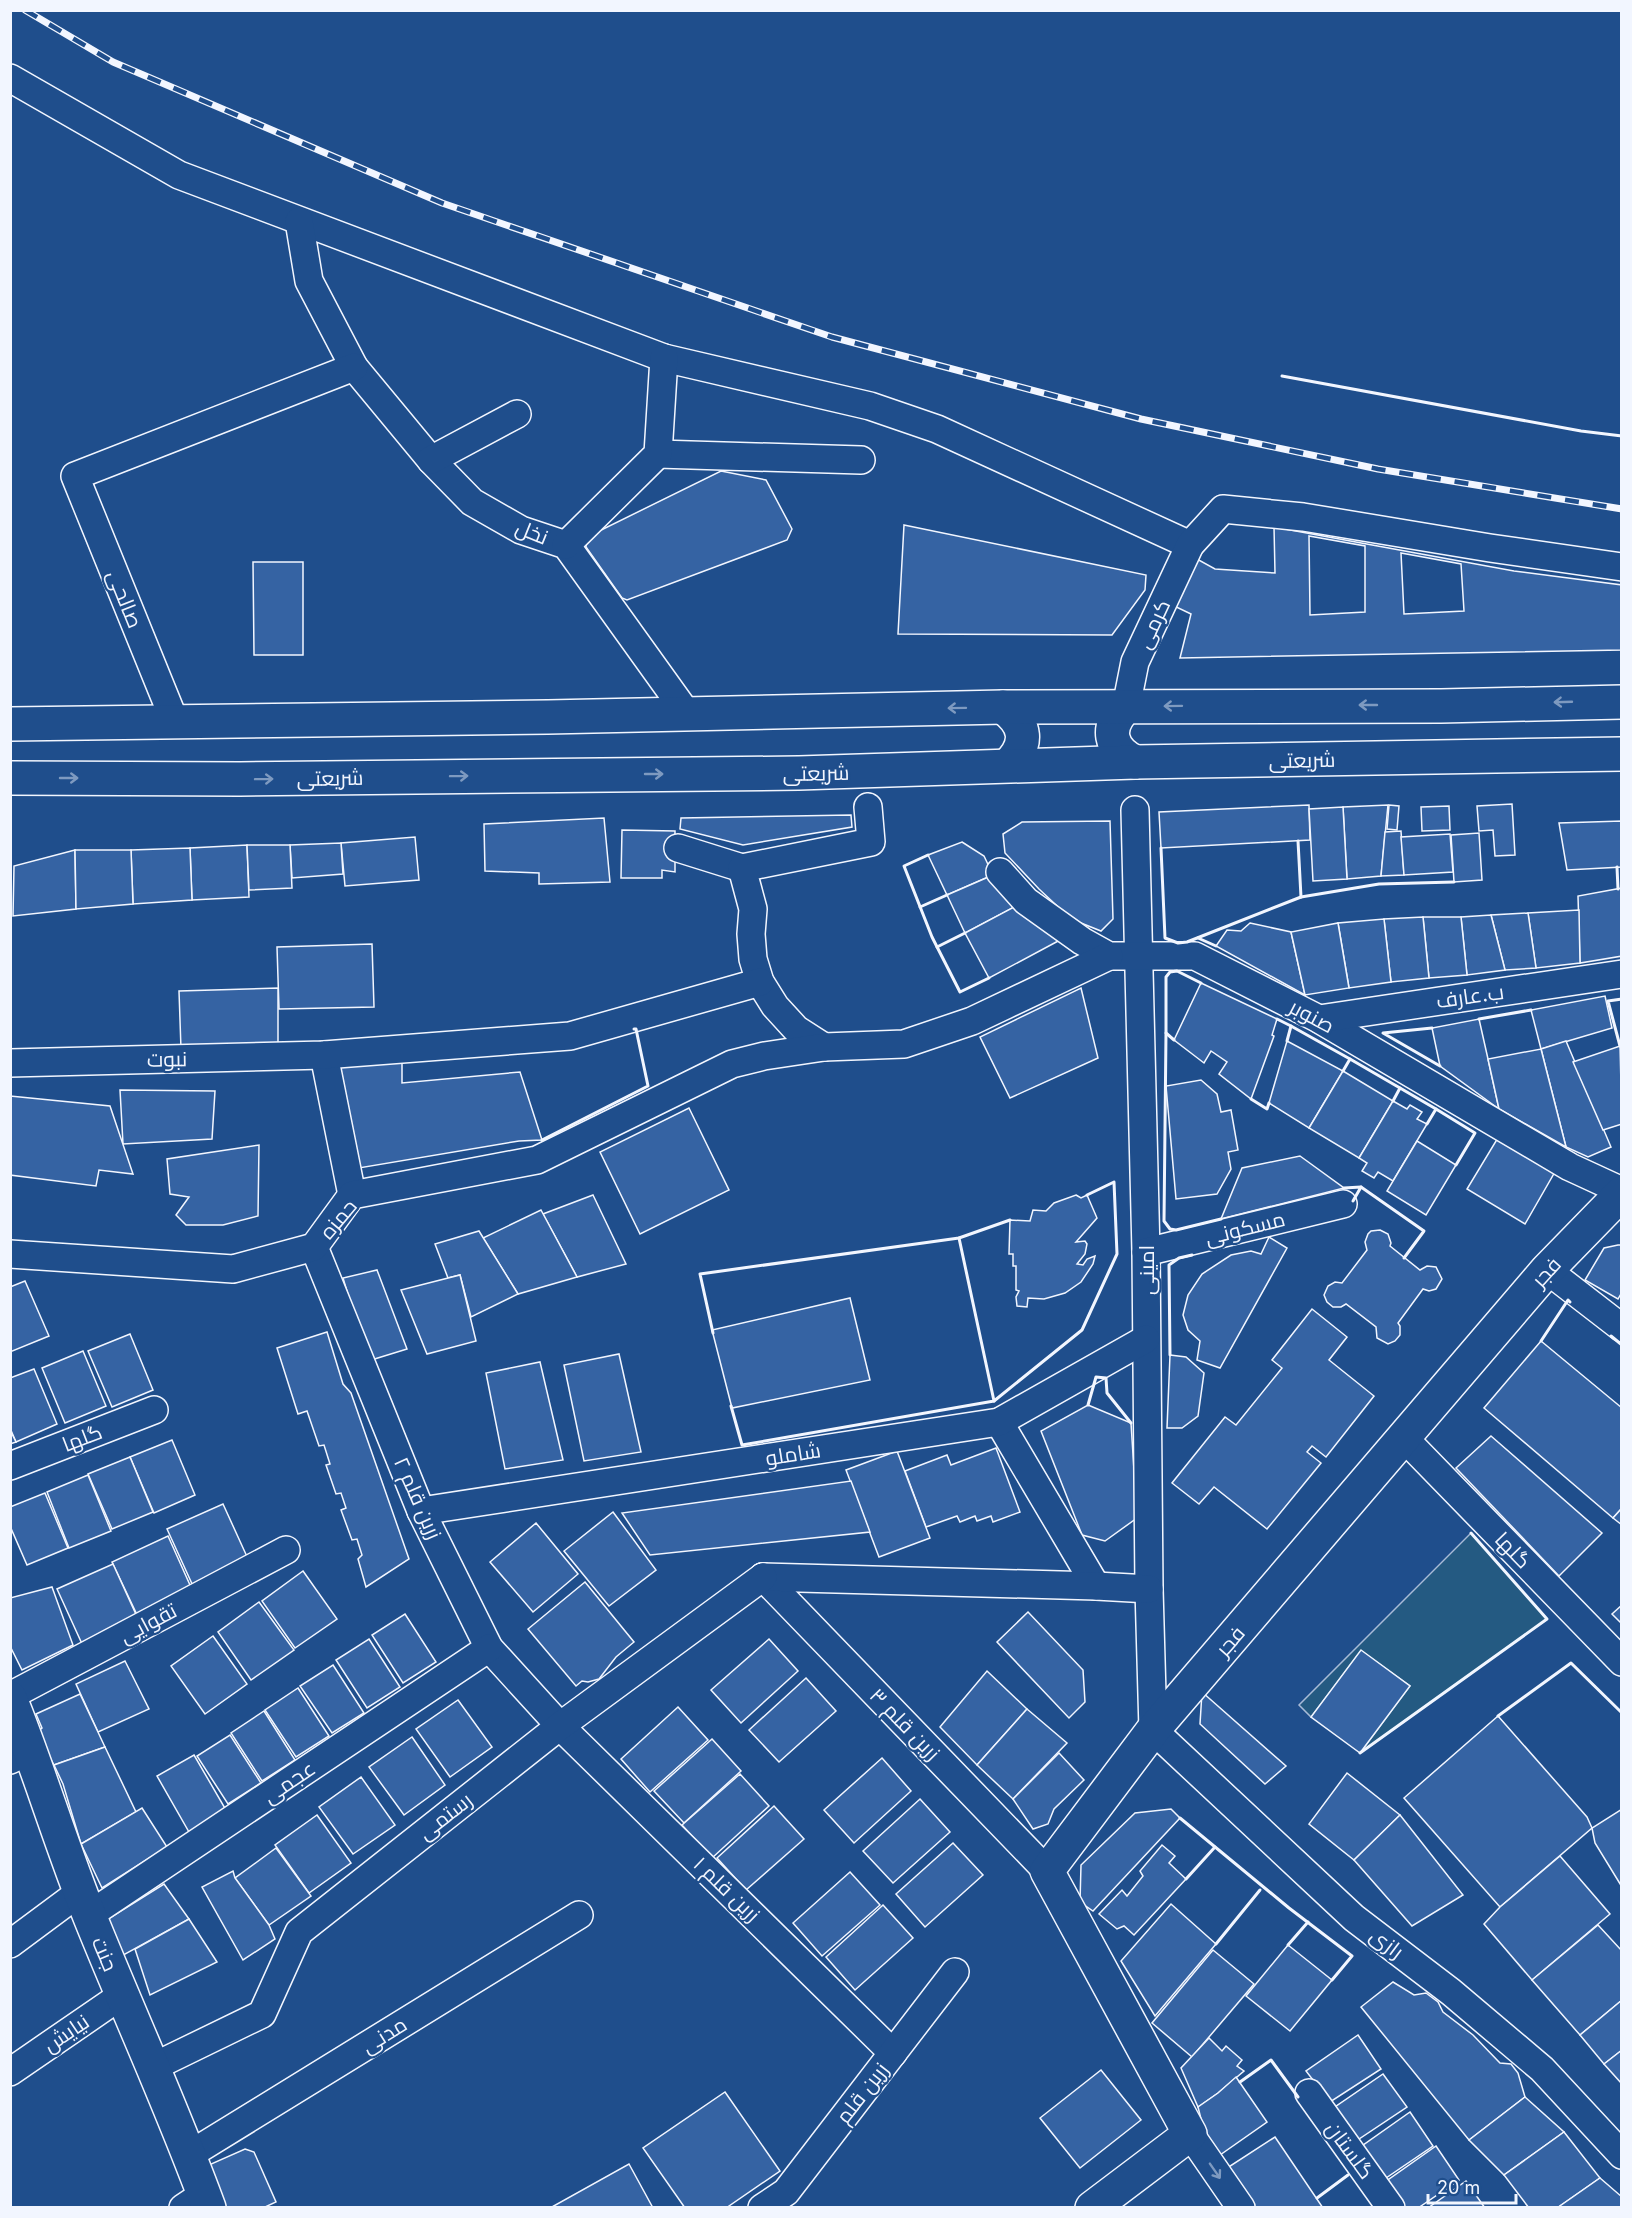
<svg xmlns="http://www.w3.org/2000/svg" width="1632" height="2218" font-family="Inter,Cairo,sans-serif">
<style>
.green{fill:#245a82;stroke:#a8bbd7;stroke-width:1.5}
.building{fill:#3563a3;stroke:#f2f6ff;stroke-width:1.5;fill-rule:evenodd}
.lines{fill:none;stroke-linecap:round;stroke-linejoin:round}
.street-casing{stroke:#f2f6ff;stroke-width:30}
.secondary-casing{stroke:#f2f6ff;stroke-width:36}
.street{stroke:#1f4e8c;stroke-width:27}
.secondary{stroke:#1f4e8c;stroke-width:33}
.rail-casing{stroke:#f2f6ff;stroke-width:7}
.rail{stroke:#1f4e8c;stroke-width:4.5;stroke-dasharray:14;stroke-linecap:butt}
.wall{stroke:#f2f6ff;stroke-width:3}
.oneway{stroke:#7e9ac0}
.labels{text-anchor:middle;dominant-baseline:central;stroke-width:4.5;stroke-linejoin:round;paint-order:stroke}
.street-label{font-size:21px;fill:#f2f6ff;stroke:#1f4e8c}
</style>
<rect width="100%" height="100%" fill="#1f4e8c"/>
<path class="green" d="M1471,1533L1547,1619L1360,1753L1410,1686L1361,1651L1311,1717L1299,1705Z"/>
<g class="building">
<path d="M721,471L766,480L792,529L787,540L627,600L622,598L586,547L587,537Z"/>
<path d="M904,525L1146,575L1145,590L1112,635L898,634Z"/>
<path d="M1274,527L1514,571L1622,585V650L1180,658L1191,614L1172,605L1197,559L1215,569L1275,573ZM1309,536L1365,546V612L1310,615ZM1401,553L1461,564L1464,611L1404,614Z"/>
<path d="M253,562H303V655H254Z"/>
<path d="M1512,804L1515,855L1495,856L1493,830L1479,831L1477,806Z"/>
<path d="M1309,805L1310,840L1161,848L1159,812Z"/>
<path d="M1388,805L1381,876L1347,879L1343,807Z"/>
<path d="M1389,805L1399,806L1397,830L1387,829Z"/>
<path d="M1449,806L1450,830L1422,831L1421,807Z"/>
<path d="M1343,807L1347,879L1313,881L1309,809Z"/>
<path d="M851,815L852,827L743,845L680,829L681,818Z"/>
<path d="M604,818L610,882L539,884V873L485,871L484,824Z"/>
<path d="M1110,821L1113,919L1101,931L1071,919L1039,889L1005,853L1003,834L1022,822Z"/>
<path d="M1622,821V867L1567,870L1559,823Z"/>
<path d="M622,830L675,831V872L662,870V878H621Z"/>
<path d="M1401,831L1404,875L1381,876L1385,832Z"/>
<path d="M1479,833L1482,880L1454,882L1451,835Z"/>
<path d="M1450,834L1453,872L1404,875L1401,837Z"/>
<path d="M415,837L419,880L345,886L341,843Z"/>
<path d="M962,842L984,856L993,875L947,895L928,855Z"/>
<path d="M341,843L343,874L292,878L290,845Z"/>
<path d="M247,845L249,897L192,900L190,848Z"/>
<path d="M247,845H290L292,888L249,890Z"/>
<path d="M190,848L192,900L133,904L131,850Z"/>
<path d="M75,850L76,909L13,916L14,866Z"/>
<path d="M75,850H131L133,904L76,909Z"/>
<path d="M993,875L1018,905L965,933L947,895Z"/>
<path d="M1622,888V956L1580,963L1578,896Z"/>
<path d="M1018,905L1060,940L989,978L965,933Z"/>
<path d="M1579,910L1580,963L1536,968L1528,913Z"/>
<path d="M1528,913L1536,968L1505,970L1491,915Z"/>
<path d="M1491,915L1505,970L1467,975L1461,917Z"/>
<path d="M1423,917H1461L1467,975L1429,978Z"/>
<path d="M1423,917L1429,978L1391,982L1384,919Z"/>
<path d="M1384,919L1391,982L1349,988L1338,923Z"/>
<path d="M1250,923L1291,932L1305,995L1216,946L1227,930L1241,931Z"/>
<path d="M1338,923L1349,988L1305,995L1291,932Z"/>
<path d="M372,944L374,1007L279,1009L277,947Z"/>
<path d="M1201,983L1277,1019L1272,1035L1274,1036L1251,1099L1219,1074L1227,1062L1211,1051L1204,1063L1174,1040Z"/>
<path d="M278,988V1046L181,1049L179,991Z"/>
<path d="M1081,988L1098,1058L1010,1098L980,1037Z"/>
<path d="M1605,996L1612,1028L1541,1049L1531,1010Z"/>
<path d="M1479,1019L1488,1059L1499,1109L1440,1066L1432,1028Z"/>
<path d="M1287,1041L1343,1071L1309,1128L1269,1103Z"/>
<path d="M1566,1041L1611,1147L1588,1157L1566,1147L1541,1049Z"/>
<path d="M1620,1046L1622,1124L1603,1130L1573,1062Z"/>
<path d="M1541,1049L1566,1147L1499,1109L1488,1059Z"/>
<path d="M402,1059V1083L520,1072L542,1140L519,1141L359,1168L338,1065Z"/>
<path d="M1343,1071L1393,1101L1359,1158L1309,1128Z"/>
<path d="M1201,1080L1217,1094L1221,1112L1231,1110L1238,1150L1228,1152L1231,1169L1217,1194L1176,1199L1166,1086Z"/>
<path d="M120,1090L215,1091L212,1139L123,1144Z"/>
<path d="M10,1096L110,1106L133,1174L99,1170L96,1186L10,1175Z"/>
<path d="M1393,1101L1407,1109L1410,1105L1422,1112L1417,1119L1427,1124L1393,1181L1378,1172L1374,1178L1362,1171L1367,1163L1359,1158Z"/>
<path d="M689,1108L729,1190L640,1234L600,1152Z"/>
<path d="M1499,1136L1556,1170L1525,1224L1467,1189Z"/>
<path d="M1417,1141L1456,1165L1426,1215L1387,1191Z"/>
<path d="M259,1145L258,1216L223,1225H186L176,1215L189,1197L170,1194L167,1159Z"/>
<path d="M1300,1156L1344,1188L1221,1219L1242,1168Z"/>
<path d="M593,1195L626,1264L577,1277L543,1214Z"/>
<path d="M1076,1195L1081,1198L1087,1195L1097,1218L1076,1242L1085,1241L1087,1244L1085,1254L1077,1264L1083,1265L1087,1259L1095,1256L1093,1264L1081,1282L1065,1293L1044,1299L1028,1298L1027,1307L1017,1306L1016,1297L1019,1291L1016,1290V1266H1013V1254H1009L1010,1220L1030,1221L1033,1210L1046,1211L1054,1203Z"/>
<path d="M541,1210L577,1277L518,1294L483,1238Z"/>
<path d="M1380,1230L1388,1234L1391,1243L1390,1246L1420,1270L1427,1266L1436,1267L1442,1279L1436,1289L1429,1291L1423,1289L1398,1323L1400,1326V1335L1395,1341L1388,1344L1377,1338L1376,1327L1346,1304L1341,1307H1333L1327,1302L1324,1295L1328,1286L1335,1282L1342,1283L1367,1250L1365,1242L1368,1234L1371,1231Z"/>
<path d="M479,1231L518,1294L471,1317L460,1275L448,1278L435,1244Z"/>
<path d="M1269,1237L1287,1248L1220,1368L1197,1360L1200,1341L1188,1330L1183,1315L1188,1295L1202,1274L1231,1255L1251,1251L1261,1254Z"/>
<path d="M1618,1245H1622V1292L1618,1299L1585,1280L1604,1248Z"/>
<path d="M377,1270L407,1349L368,1361L343,1278Z"/>
<path d="M460,1275L476,1341L427,1354L401,1290Z"/>
<path d="M25,1281L49,1336L10,1352V1287Z"/>
<path d="M850,1298L870,1380L732,1408L712,1330Z"/>
<path d="M1312,1309L1347,1337L1329,1360L1374,1396L1326,1457L1312,1446L1307,1452L1321,1463L1267,1529L1214,1487L1199,1504L1172,1483L1225,1417L1236,1425L1282,1368L1272,1360Z"/>
<path d="M327,1332L343,1384L351,1393L409,1559L366,1587L358,1559L362,1555L357,1539L352,1540L341,1510L346,1508L341,1493L336,1494L326,1465L330,1464L324,1445L319,1446L307,1411L298,1414L277,1348Z"/>
<path d="M130,1334L153,1390L112,1407L88,1351Z"/>
<path d="M1541,1341L1622,1408V1508L1613,1518L1484,1408Z"/>
<path d="M83,1351L106,1406L65,1423L42,1368Z"/>
<path d="M619,1354L641,1452L584,1461L564,1365Z"/>
<path d="M1170,1355L1186,1357L1204,1373L1198,1416L1182,1428H1167Z"/>
<path d="M540,1362L563,1460L505,1469L486,1373Z"/>
<path d="M34,1369L57,1424L16,1442L10,1428V1378Z"/>
<path d="M1088,1405L1131,1423L1137,1518L1105,1541L1082,1535L1041,1431Z"/>
<path d="M10,1430L16,1442L10,1444Z"/>
<path d="M1491,1436L1602,1533L1559,1576L1456,1468Z"/>
<path d="M172,1440L195,1495L154,1513L130,1457Z"/>
<path d="M996,1448L1020,1512L993,1522L991,1516L977,1521L975,1516L960,1522L957,1516L926,1527L905,1471L947,1455L951,1465Z"/>
<path d="M897,1451L930,1538L879,1557L846,1470Z"/>
<path d="M130,1457L153,1512L112,1529L88,1474Z"/>
<path d="M88,1475L111,1531L69,1548L47,1492Z"/>
<path d="M851,1481L870,1532L650,1555L622,1513Z"/>
<path d="M45,1493L68,1548L27,1565L10,1526V1507Z"/>
<path d="M223,1504L249,1561L193,1586L167,1529Z"/>
<path d="M1622,1508V1525L1613,1518Z"/>
<path d="M613,1512L656,1570L609,1606L564,1551Z"/>
<path d="M536,1523L578,1574L533,1612L490,1562Z"/>
<path d="M168,1536L194,1594L139,1619L112,1562Z"/>
<path d="M113,1564L139,1621L83,1646L57,1589Z"/>
<path d="M303,1571L337,1619L295,1648L262,1601Z"/>
<path d="M585,1582L634,1642L616,1657L599,1679L588,1682L582,1681L576,1686L528,1629Z"/>
<path d="M52,1587L73,1645L22,1670L10,1646V1598Z"/>
<path d="M259,1602L294,1650L251,1680L218,1632Z"/>
<path d="M1622,1605V1624L1612,1614Z"/>
<path d="M1028,1612L1083,1670L1085,1702L1069,1718L997,1642Z"/>
<path d="M405,1614L436,1662L403,1683L372,1635Z"/>
<path d="M213,1636L247,1684L205,1714L171,1666Z"/>
<path d="M369,1639L400,1687L367,1708L336,1660Z"/>
<path d="M769,1639L798,1671L741,1723L711,1690Z"/>
<path d="M1361,1650L1410,1686L1360,1753L1311,1717Z"/>
<path d="M125,1661L149,1709L98,1732L76,1684Z"/>
<path d="M333,1665L364,1713L332,1733L300,1686Z"/>
<path d="M987,1671L1027,1709L977,1765L940,1727Z"/>
<path d="M806,1678L836,1711L779,1762L749,1730Z"/>
<path d="M298,1688L329,1736L296,1757L265,1710Z"/>
<path d="M1202,1692L1286,1766L1265,1784L1200,1724Z"/>
<path d="M80,1694L105,1747L54,1765L36,1733L42,1728L36,1714Z"/>
<path d="M458,1700L492,1747L450,1777L416,1729Z"/>
<path d="M678,1707L708,1740L650,1792L621,1759Z"/>
<path d="M1027,1709L1067,1743L1013,1799L977,1765Z"/>
<path d="M264,1711L295,1760L262,1781L231,1733Z"/>
<path d="M1498,1716L1587,1817L1592,1828L1500,1907L1404,1798Z"/>
<path d="M230,1735L261,1783L228,1804L197,1756Z"/>
<path d="M412,1737L445,1785L404,1815L369,1767Z"/>
<path d="M712,1739L741,1771L684,1823L654,1791Z"/>
<path d="M105,1747L136,1812L81,1844L63,1784L54,1765Z"/>
<path d="M1059,1753L1084,1780L1054,1809L1048,1824L1033,1829L1013,1799Z"/>
<path d="M194,1755L226,1810L189,1832L157,1776Z"/>
<path d="M882,1758L911,1791L854,1843L824,1810Z"/>
<path d="M1347,1773L1400,1815L1354,1860L1309,1824Z"/>
<path d="M740,1774L769,1806L712,1858L682,1825Z"/>
<path d="M361,1777L395,1825L353,1854L319,1807Z"/>
<path d="M920,1799L950,1832L893,1883L863,1851Z"/>
<path d="M774,1806L804,1839L746,1890L717,1858Z"/>
<path d="M142,1808L167,1847L102,1888L81,1844Z"/>
<path d="M1171,1809L1180,1818L1093,1911L1080,1902L1081,1865L1135,1813Z"/>
<path d="M1622,1809V1887L1595,1843L1592,1828Z"/>
<path d="M317,1815L351,1863L309,1893L275,1845Z"/>
<path d="M1400,1815L1463,1895L1412,1926L1354,1860Z"/>
<path d="M953,1843L983,1875L925,1927L896,1894Z"/>
<path d="M1162,1845L1175,1856L1169,1863L1186,1879L1134,1935L1124,1926L1117,1929L1099,1914L1122,1890L1127,1896L1143,1876L1140,1871Z"/>
<path d="M276,1848L311,1896L269,1925L235,1878Z"/>
<path d="M1560,1856L1610,1914L1532,1980L1484,1924L1500,1907Z"/>
<path d="M233,1871L235,1878L269,1925L275,1939L243,1960L202,1887Z"/>
<path d="M850,1872L880,1905L822,1956L793,1923Z"/>
<path d="M164,1884L189,1919L118,1958L108,1919Z"/>
<path d="M1171,1904L1216,1944L1155,2016L1121,1961Z"/>
<path d="M883,1905L913,1938L855,1990L826,1957Z"/>
<path d="M189,1919L217,1962L150,1995L135,1949Z"/>
<path d="M1598,1925L1622,1951V2000L1580,2035L1532,1980Z"/>
<path d="M1288,1945L1332,1980L1290,2031L1246,1996Z"/>
<path d="M1213,1950L1254,1984L1192,2057L1152,2023Z"/>
<path d="M1393,1982L1414,1995L1426,1993L1438,2002L1443,2012L1473,2035L1500,2063L1511,2064L1518,2073L1525,2097L1469,2140L1361,2007Z"/>
<path d="M1622,2000V2050L1604,2064L1580,2035Z"/>
<path d="M1358,2035L1381,2069L1330,2102L1306,2071Z"/>
<path d="M1209,2038L1222,2051L1226,2046L1242,2060L1237,2066L1244,2071L1218,2093L1198,2107L1181,2068Z"/>
<path d="M1622,2050V2084L1604,2064Z"/>
<path d="M1101,2070L1141,2120L1080,2168L1040,2118Z"/>
<path d="M1383,2074L1407,2107L1356,2141L1332,2109Z"/>
<path d="M1236,2077L1267,2122L1220,2155L1204,2131L1198,2107L1218,2093Z"/>
<path d="M725,2092L780,2171L726,2208H685L643,2148Z"/>
<path d="M1525,2097L1564,2132L1504,2175L1469,2140Z"/>
<path d="M1410,2112L1433,2146L1383,2180L1359,2148Z"/>
<path d="M1564,2132L1600,2178L1557,2208H1529L1504,2175Z"/>
<path d="M1275,2137L1323,2208H1251L1224,2170Z"/>
<path d="M1436,2146L1459,2180L1418,2208H1404L1385,2182Z"/>
<path d="M245,2149L254,2152L276,2202L263,2208H221L202,2168Z"/>
<path d="M629,2164L653,2208H550Z"/>
<path d="M1600,2178L1622,2197V2208H1557Z"/>
<path d="M1466,2181L1485,2208H1428Z"/>
</g>
<g class="lines">
<g class="street-casing">
<g id="street">
<path d="M10,78L179,175L664,358L870,406L937,429L1190,545"/>
<path d="M299,221L309,281L354,367L431,460L472,502L521,530L566,545L688,715"/>
<path d="M658,454L861,460"/>
<path d="M431,460L517,414"/>
<path d="M566,545L658,454L664,358"/>
<path d="M1126,707L1135,662L1190,545L1223,509L1303,517L1490,548L1622,567"/>
<path d="M175,722L75,476L354,367"/>
<path d="M1135,810L1146,1252L1149,1589L1153,1730L1354,1918L1451,1992L1542,2069L1622,2155"/>
<path d="M678,848L742,868"/>
<path d="M1000,872L1026,901L1082,941L1109,956H1195L1319,1019L1570,1167L1622,1191"/>
<path d="M1319,1019L1622,974"/>
<path d="M824,1047L796,1029L775,1006L760,982L753,959L751,934L753,909L742,868L871,842L868,807"/>
<path d="M324,1055L352,1195"/>
<path d="M10,1063L324,1055L570,1036L760,982"/>
<path d="M314,1247L421,1511L489,1648L560,1726L893,2053"/>
<path d="M1146,1252L1343,1204"/>
<path d="M10,1254L233,1269L314,1247L352,1195L537,1160L732,1064L764,1056L824,1047L904,1044L972,1021L1109,956"/>
<path d="M1547,1270L1622,1328"/>
<path d="M999,1422L1096,1586"/>
<path d="M1404,1438L1622,1662"/>
<path d="M10,1466L154,1410"/>
<path d="M421,1511L999,1422L1146,1339"/>
<path d="M763,1577L1047,1871"/>
<path d="M763,1577L1096,1586L1149,1589"/>
<path d="M10,1696L286,1550"/>
<path d="M10,1760L31,1750"/>
<path d="M89,1915L489,1648"/>
<path d="M10,1944L80,1892"/>
<path d="M153,2067L262,2014L299,1932L560,1726L763,1577"/>
<path d="M10,2072L122,1995"/>
<path d="M1309,2093L1391,2208"/>
<path d="M1190,2134L1241,2208"/>
<path d="M189,2155L579,1915"/>
<path d="M183,2208L204,2194"/>
<path d="M762,2208L786,2192L955,1972"/>
</g>
</g>
<g class="secondary-casing">
<g id="secondary">
<path d="M1003,707C1027,725 1029,744 1008,765"/>
<path d="M1126,707C1105,727 1109,749 1135,762"/>
<path d="M10,724L548,717L1003,707L1441,706L1622,702"/>
<path d="M10,778L240,779L799,773L1135,762L1622,754"/>
<path d="M10,1698C39,1770 61,1845 90,1917C129,2014 173,2109 209,2208"/>
<path d="M1092,2208L1190,2134L1047,1871L1153,1730L1547,1270L1622,1193"/>
</g>
</g>
<use href="#street" class="street"/>
<use href="#secondary" class="secondary"/>
<g class="rail-casing">
<path id="rail" d="M25,10L113,62L442,203L832,337L1141,419L1378,469L1622,509"/>
</g>
<use href="#rail" class="rail"/>
<g class="wall">
<path d="M1282,376L1581,431L1622,436"/>
<path d="M1298,841L1301,897"/>
<path d="M1161,848L1165,938L1178,943L1187,942L1301,897L1379,884L1454,882"/>
<path d="M928,855L904,866L932,937L960,992L989,978"/>
<path d="M1617,867L1618,889"/>
<path d="M920,907L947,895"/>
<path d="M1198,938L1216,946"/>
<path d="M937,947L965,933"/>
<path d="M1277,1019L1291,1026"/>
<path d="M1479,1019L1531,1010"/>
<path d="M1432,1028L1383,1033L1440,1066"/>
<path d="M1166,1033L1164,1221L1170,1229L1176,1230L1221,1219"/>
<path d="M1174,1040L1166,1033V977L1170,972L1177,971L1201,983"/>
<path d="M1287,1041L1291,1026L1350,1059"/>
<path d="M1620,1046L1608,1001L1622,999"/>
<path d="M1343,1071L1350,1059L1400,1088"/>
<path d="M1251,1099L1267,1109L1269,1103"/>
<path d="M1393,1101L1400,1088L1436,1109"/>
<path d="M1427,1124L1436,1109L1475,1133L1456,1165"/>
<path d="M542,1140L648,1086L636,1029H634"/>
<path d="M1361,1187L1424,1231L1404,1258"/>
<path d="M1344,1188L1361,1187L1353,1201"/>
<path d="M713,1333L700,1274L959,1238L1010,1220"/>
<path d="M1611,1336L1622,1345"/>
<path d="M1541,1341L1568,1300L1570,1302"/>
<path d="M1170,1355L1169,1265L1179,1258L1192,1255"/>
<path d="M994,1401L1082,1330L1117,1254L1114,1182L1087,1195"/>
<path d="M1088,1405L1096,1377L1106,1378L1107,1393L1131,1423"/>
<path d="M731,1406L742,1445L994,1401L959,1238"/>
<path d="M1498,1716L1571,1663L1622,1713"/>
<path d="M1360,1753L1547,1619L1471,1533"/>
<path d="M1180,1818L1289,1908L1352,1956L1332,1980"/>
<path d="M1186,1879L1215,1847"/>
<path d="M1216,1944L1260,1890"/>
<path d="M1288,1945L1308,1922"/>
<path d="M1240,2082L1271,2060L1298,2097"/>
<path d="M1317,2198L1348,2175"/>
</g>
</g>
<defs><path id="oneway-shaft" d="M-6 0H5M1.5-3L5.5 0L1.5 3" fill="none" stroke-width="1.6" stroke-linecap="round" stroke-linejoin="round" transform="scale(1.5)"/></defs>
<g class="oneway">
<use href="#oneway-shaft" transform="translate(1563 702) rotate(178)"/>
<use href="#oneway-shaft" transform="translate(1368 705) rotate(-180)"/>
<use href="#oneway-shaft" transform="translate(1173 706) rotate(179)"/>
<use href="#oneway-shaft" transform="translate(957 708) rotate(179)"/>
<use href="#oneway-shaft" transform="translate(654 774)"/>
<use href="#oneway-shaft" transform="translate(459 776) rotate(-1)"/>
<use href="#oneway-shaft" transform="translate(69 778)"/>
<use href="#oneway-shaft" transform="translate(264 779) rotate(-1)"/>
<use href="#oneway-shaft" transform="translate(1215 2171) rotate(55)"/>
</g>
<g class="labels">
<g class="street-label">
<text transform="translate(532 532) rotate(22)">نخل</text>
<text transform="translate(125 599) rotate(68)">صالحی</text>
<text transform="translate(1153 624) rotate(-65)">کرمی</text>
<text transform="translate(1302 760) rotate(-1)">شریعتی</text>
<text transform="translate(816 773) rotate(-1)">شریعتی</text>
<text transform="translate(330 778) rotate(-1)">شریعتی</text>
<text transform="translate(1470 996) rotate(-8)">ب.عارف</text>
<text transform="translate(1312 1016) rotate(28)">صنوبر</text>
<text transform="translate(167 1059) rotate(-1)">نبوت</text>
<text transform="translate(338 1219) rotate(-50)">حمزه</text>
<text transform="translate(1245 1228) rotate(-14)">مسکونی</text>
<text transform="translate(1146 1270) rotate(-90)">امینی</text>
<text transform="translate(1546 1272) rotate(-48)">فجر</text>
<text transform="translate(82 1438) rotate(-21)">گلها</text>
<text transform="translate(793 1454) rotate(-9)">شاملو</text>
<text transform="translate(418 1498) rotate(66)">زرین قلم ۲</text>
<text transform="translate(1513 1550) rotate(46)">گلها</text>
<text transform="translate(148 1623) rotate(-28)">تقوایی</text>
<text transform="translate(1230 1641) rotate(-49)">فجر</text>
<text transform="translate(905 1724) rotate(46)">زرین قلم ۳</text>
<text transform="translate(289 1782) rotate(-34)">عجمی</text>
<text transform="translate(445 1816) rotate(-38)">رستمی</text>
<text transform="translate(727 1889) rotate(44)">زرین قلم ۱</text>
<text transform="translate(1387 1943) rotate(37)">رازی</text>
<text transform="translate(105 1954) rotate(67)">جنت</text>
<text transform="translate(66 2033) rotate(-34)">نیایش</text>
<text transform="translate(384 2035) rotate(-32)">مدنی</text>
<text transform="translate(862 2093) rotate(-52)">زرین قلم</text>
<text transform="translate(1350 2150) rotate(54)">گلستان</text>
</g>
</g>
<rect width="1632" height="2218" fill="none" stroke="#f2f6ff" stroke-width="24"/>
<path d="M1428 2194v9h88v-9" fill="none" stroke="#f2f6ff" stroke-width="3"/>
<text x="1437" y="2194" font-size="18" fill="#f2f6ff" stroke="#1f4e8c" stroke-width="4.5" paint-order="stroke">20 m</text>
</svg>
